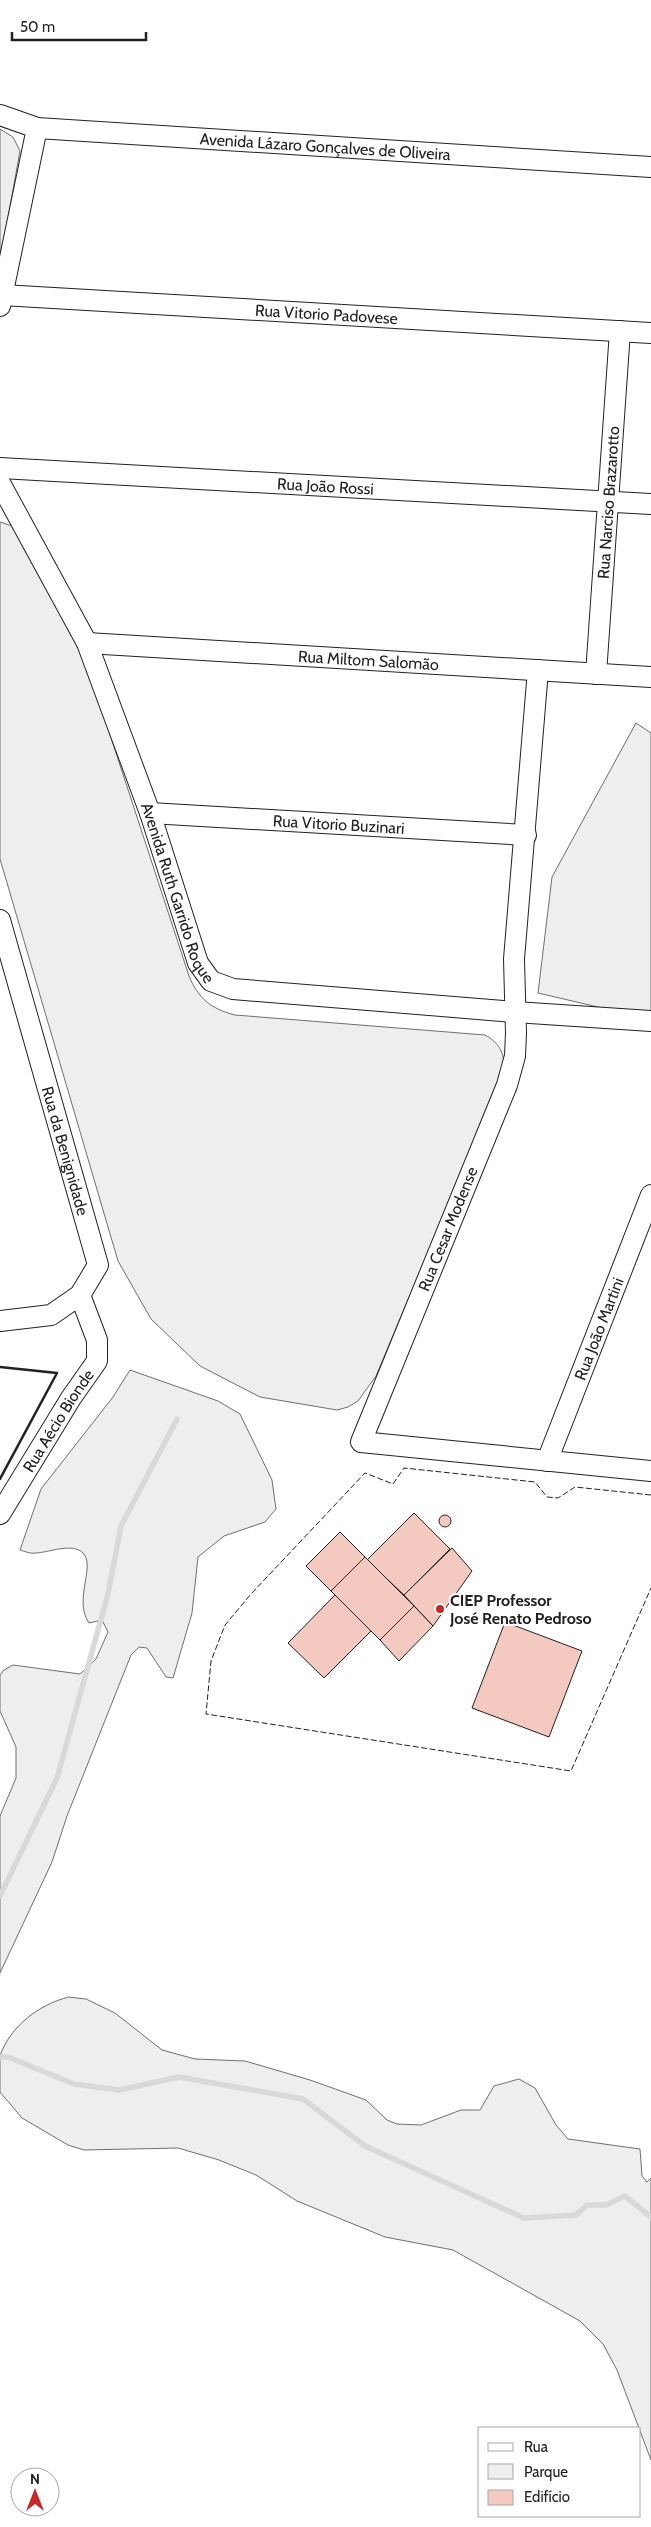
<svg xmlns="http://www.w3.org/2000/svg" width="651" height="2527" font-family="Cabin,sans-serif">
<style>
.green{fill:#eee;stroke:#6f6f6f}
.lines{fill:none;stroke-linecap:round;stroke-linejoin:round}
.stream{stroke:#d9d9d9;stroke-width:5.5}
.building{fill:#f3c9c0;stroke:#222}
.minor-casing{stroke:#222;stroke-width:22}
.minor{stroke:#fff;stroke-width:20}
.fence{stroke:#222;stroke-width:1;stroke-dasharray:6 2.5;stroke-linecap:butt}
.wall{stroke:#222;stroke-width:2.5}
.poi-dot{fill:#c62828;stroke:#fff;stroke-width:2}
.labels{text-anchor:middle;dominant-baseline:central;stroke-width:4;stroke-linejoin:round;paint-order:stroke}
.street-label{font-size:16px;fill:#222;stroke:#fff}
.poi-label{font-size:16px;font-weight:bold;fill:#222;stroke:#fff;text-anchor:start}
</style>
<rect width="100%" height="100%" fill="#fff"/>
<g class="green">
<path d="M0,129L13,137L20,151L0,262Z"/>
<path d="M0,522L18,528L84,655L189,976C198,998 211,1009 235,1015L485,1035C500,1043 505,1054 504,1071L376,1376L358,1401L348,1407L337,1410L260,1397L200,1366L151,1319L118,1261L0,859Z"/>
<path d="M636,723L651,733V1011H615L538,993L552,877Z"/>
<path d="M130,1370L218,1401L240,1414L272,1480L276,1509L265,1522L224,1536L198,1557L192,1613L173,1678L166,1677L147,1648L139,1647L131,1655L67,1816L52,1862L0,1973V1816L16,1778V1747L0,1711V1675L4,1670L13,1665L80,1674L96,1659L108,1632L102,1620L89,1623C73,1600 96,1566 83,1553C72,1542 48,1553 35,1553C30,1554 24,1551 20,1550L41,1489L113,1397Z"/>
<path d="M69,1997L86,1999L115,2013L162,2050L195,2059L245,2061L310,2080L366,2100L387,2120L397,2124L421,2125L461,2110H480L494,2086L519,2079L535,2088L556,2125L568,2139L640,2149L642,2176L647,2182L651,2178V2460L617,2370L603,2344L580,2321L453,2250L385,2237L297,2201L256,2175L219,2160L178,2148L84,2150L68,2145L22,2118L0,2092C0,2081 0,2066 0,2056C10,2026 40,2004 69,1997Z"/>
</g>
<g class="lines">
<g class="stream">
<path d="M0,1896L57,1778L108,1594L121,1526L177,1419"/>
<path d="M0,2057H8L74,2084L119,2090L179,2077L303,2099L365,2146L524,2218L576,2215L587,2205H606L625,2196L651,2217"/>
</g>
</g>
<g class="building">
<path d="M414,1513L450,1549L404,1595L367,1560Z"/>
<circle cx="445" cy="1521" r="6"/>
<path d="M340,1532L365,1557L331,1591L306,1566Z"/>
<path d="M452,1548L472,1571L433,1626L404,1595Z"/>
<path d="M365,1557L414,1606L380,1640L331,1591Z"/>
<path d="M335,1595L371,1631L324,1678L288,1643Z"/>
<path d="M414,1606L433,1626L399,1661L380,1640Z"/>
<path d="M505,1622L582,1651L549,1737L472,1708Z"/>
</g>
<g class="lines">
<g class="minor-casing">
<g id="minor">
<path id="s1" d="M0,115L37,128L651,167"/>
<path id="s2" d="M2,295L651,333"/>
<path d="M0,306L37,128"/>
<path id="s3" d="M0,468L651,504"/>
<path id="s4" d="M0,483L87,643L150,813L198,963L211,981L233,989L515,1012L651,1021"/>
<path id="s5" d="M87,643L651,677"/>
<path d="M538,670L514,959L516,1033L515,1056L507,1085L361,1442L651,1471"/>
<path id="s6" d="M596,674L620,331"/>
<path id="s7" d="M150,813L526,835"/>
<path id="s8" d="M0,920L98,1265L80,1295L51,1315L0,1321"/>
<path id="s9" d="M547,1461L651,1195"/>
<path id="s10" d="M0,1514L71,1398L97,1361V1340L80,1295"/>
</g>
</g>
<use href="#minor" class="minor"/>
<path class="fence" d="M651,1495L575,1487L558,1498L547,1497L535,1482L404,1468L393,1484L365,1473L251,1594L225,1625L211,1661L206,1714L571,1771L651,1588"/>
<path class="wall" d="M0,1367L57,1373L0,1479"/>
</g>
<circle class="poi-dot" cx="440" cy="1609" r="5"/>
<g class="labels">
<g class="street-label">
<text stroke="none"><textPath href="#s1" startOffset="328">Avenida Lázaro Gonçalves de Oliveira</textPath></text>
<text stroke="none"><textPath href="#s2" startOffset="325">Rua Vitorio Padovese</textPath></text>
<text stroke="none"><textPath href="#s3" startOffset="326">Rua João Rossi</textPath></text>
<text stroke="none"><textPath href="#s6" startOffset="172">Rua Narciso Brazarotto</textPath></text>
<text stroke="none"><textPath href="#s5" startOffset="282">Rua Miltom Salomão</textPath></text>
<text stroke="none"><textPath href="#s7" startOffset="189">Rua Vitorio Buzinari</textPath></text>
<text stroke="none"><textPath href="#s4" startOffset="448">Avenida Ruth Garrido Roque</textPath></text>
<text stroke="none"><textPath href="#s8" startOffset="240">Rua da Benignidade</textPath></text>
<text transform="translate(448 1229) rotate(-68)">Rua Cesar Modense</text>
<text stroke="none"><textPath href="#s9" startOffset="142">Rua João Martini</textPath></text>
<text stroke="none"><textPath href="#s10" startOffset="110">Rua Aécio Bionde</textPath></text>
</g>
<g class="poi-label">
<text x="450" y="1600">CIEP Professor<tspan x="450" dy="18">José Renato Pedroso</tspan></text>
</g>
</g>
<rect x="478" y="2427" width="162" height="90" fill="#ffffff" stroke="#a7a7a7"/>
<rect x="488" y="2443" width="25" height="8" fill="#ffffff" stroke="#a7a7a7"/>
<text x="524" y="2452" font-size="15" fill="#222222">Rua</text>
<rect x="488" y="2464" width="25" height="15" fill="#eeeeee" stroke="#a7a7a7"/>
<text x="524" y="2477" font-size="15" fill="#222222">Parque</text>
<rect x="488" y="2490" width="25" height="15" fill="#f3c9c0" stroke="#a7a7a7"/>
<text x="524" y="2502" font-size="15" fill="#222222">Edifício</text>
<g transform="translate(35 2492)"><circle r="24" fill="#ffffff" stroke="#a7a7a7"/>
<path d="M0-4L9 19L0 12L-9 19Z" fill="#c62828"/>
<text y="-8" font-size="14" font-weight="bold" text-anchor="middle" fill="#222222">N</text>
</g>
<path d="M12 32v8h134v-8" fill="none" stroke="#222222" stroke-width="2.5"/>
<text x="20" y="32" font-size="15" fill="#222222" stroke="#ffffff" stroke-width="4" paint-order="stroke">50 m</text>
</svg>
